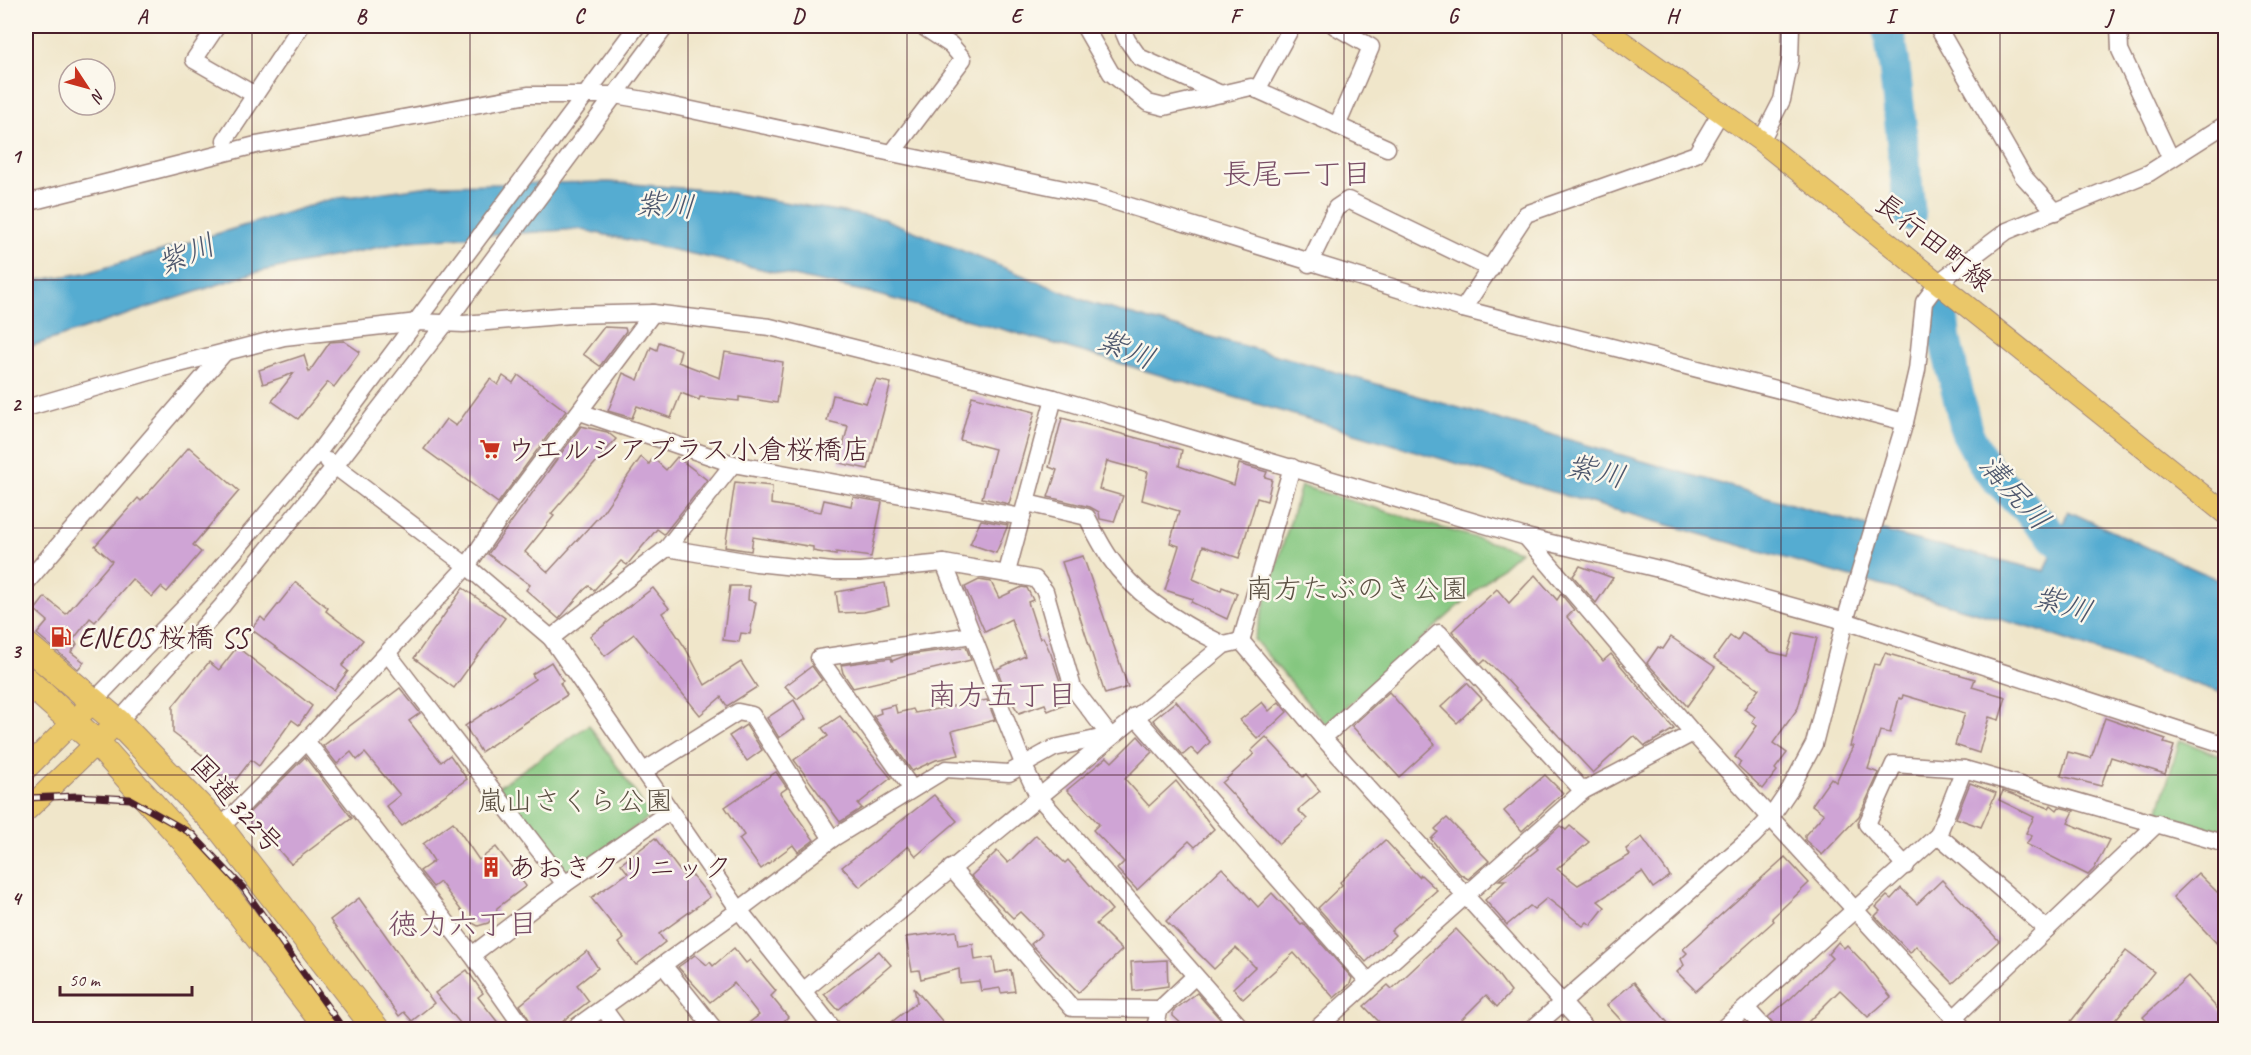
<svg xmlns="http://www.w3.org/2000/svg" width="2251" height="1055" font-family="Caveat,'Klee One',sans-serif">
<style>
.green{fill:#85c780;stroke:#687356;stroke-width:1.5}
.water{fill:#54acd1;stroke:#4f667e;stroke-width:1.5}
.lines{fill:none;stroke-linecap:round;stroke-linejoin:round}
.river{stroke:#54acd1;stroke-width:32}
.building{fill:#cfa4d5}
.minor-casing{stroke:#9d827a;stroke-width:19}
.major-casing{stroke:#9d827a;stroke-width:23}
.highway-casing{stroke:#9d827a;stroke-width:28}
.minor{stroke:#fff;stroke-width:16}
.major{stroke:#eac769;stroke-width:21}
.highway{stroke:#eac769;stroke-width:26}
.rail-casing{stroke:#4a1f2b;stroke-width:7}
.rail{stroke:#fbf7ec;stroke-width:4.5;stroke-dasharray:14;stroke-linecap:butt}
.grid{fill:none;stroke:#4a1f2b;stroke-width:1.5;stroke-opacity:0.55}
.labels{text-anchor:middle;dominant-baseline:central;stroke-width:5;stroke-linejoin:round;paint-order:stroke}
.street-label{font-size:28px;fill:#4a1f2b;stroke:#fbf7ec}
.poi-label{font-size:28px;fill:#4a1f2b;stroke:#fbf7ec;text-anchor:start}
.park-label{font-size:28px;fill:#5c5144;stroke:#fbf7ec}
.neighbourhood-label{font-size:30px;fill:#794e66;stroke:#fbf7ec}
.water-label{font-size:30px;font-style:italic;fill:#4e576d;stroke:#fbf7ec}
.neatline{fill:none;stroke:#4a1f2b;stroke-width:2}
.grid-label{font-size:20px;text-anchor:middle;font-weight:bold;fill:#4a1f2b}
</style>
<rect width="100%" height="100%" fill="#fbf7ec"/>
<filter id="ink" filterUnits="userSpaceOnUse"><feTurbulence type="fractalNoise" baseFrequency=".0167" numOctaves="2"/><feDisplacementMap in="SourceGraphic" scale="12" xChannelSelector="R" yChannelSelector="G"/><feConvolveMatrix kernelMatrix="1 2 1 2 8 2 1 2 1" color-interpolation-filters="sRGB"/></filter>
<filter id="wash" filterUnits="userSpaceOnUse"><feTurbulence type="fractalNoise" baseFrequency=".008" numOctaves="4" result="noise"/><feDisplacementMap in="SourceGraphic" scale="24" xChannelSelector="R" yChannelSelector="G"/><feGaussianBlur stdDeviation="1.35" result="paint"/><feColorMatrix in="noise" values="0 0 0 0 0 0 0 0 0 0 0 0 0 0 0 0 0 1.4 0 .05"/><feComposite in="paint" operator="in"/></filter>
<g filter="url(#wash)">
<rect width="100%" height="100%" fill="#f0e6ca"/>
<g class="green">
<path d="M1301,486L1520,551L1326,725L1254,639Z"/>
<path d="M589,725L651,816L567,875L498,787Z"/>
<path d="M2180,740L2225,758V834L2158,813Z"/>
</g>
<path class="water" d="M609,182L718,191L884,219L1093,304L1280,356L1908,538L2045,571L2068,511L2225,583V694L2034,629L1570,497L1052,343L871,293L578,229L409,241L253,273L26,348V282L91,272L332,199L438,185Z"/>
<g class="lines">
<g class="river">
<path d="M1888,26L1894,62L1910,215"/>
<path d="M1942,311L1945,339L1967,433L1987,469L2067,550L2083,573"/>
</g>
</g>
<g id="blocks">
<g class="building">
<path d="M604,327L625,328L626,331L600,366L583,354Z"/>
<path d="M344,341L360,352L334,387L328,382L298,419L272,401L294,373L263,384L259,370L304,355L309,372L330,342Z"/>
<path d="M659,342L681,350L678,362L720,378L725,352L783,362L777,403L739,397V401L700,397L699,400L681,393L671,418L637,406L632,418L608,411L623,373L638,380L651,347L657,350Z"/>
<path d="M518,375L566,411L498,503L424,449L446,419L456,426L490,379L498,385L503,376L513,383Z"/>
<path d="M876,380L891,383L868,469L839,463L848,426L827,421L833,395L866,403Z"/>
<path d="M972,396L1035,412L1009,504L982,498L995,449L960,440Z"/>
<path d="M1062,418L1182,450L1179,466L1234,485L1239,464L1267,472L1265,477L1272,479L1267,501L1257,498L1239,558L1203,546L1193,579L1221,591L1222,587L1237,593L1227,619L1191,602L1193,599L1165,590L1179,546L1170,543L1179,511L1142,500L1148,472L1107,461L1099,489L1123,496L1114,522L1100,519L1099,512L1090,507L1048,497L1057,470L1049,467Z"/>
<path d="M581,426L607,432L616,439L551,514L554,516L525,552L548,572L602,513L641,457L649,464L653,458L666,470L677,457L707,480L664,534L657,529L627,565L621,561L594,590L589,586L584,590L559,619L526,590L530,585L488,554Z"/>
<path d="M189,447L239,491L193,545L201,552L167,592L161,587L152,597L132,579L95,622L90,618L73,640L77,644L71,652L84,662L78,669L37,634L48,621L35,610L45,597L66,614L112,561L95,546L138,498L141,501Z"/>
<path d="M735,482L772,486L771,504L821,512L824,500L851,506L853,497L882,502L871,557L836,552V555L813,551V547L753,537L751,551L725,547Z"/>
<path d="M981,520L1008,525L996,553L970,544Z"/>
<path d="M1083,556L1128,687L1105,694L1062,562Z"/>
<path d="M1580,566L1613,578L1596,603L1573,576Z"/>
<path d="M1535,575L1557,600L1561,594L1574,610L1567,617L1603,661L1611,654L1674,729L1645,746L1635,736L1632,737L1593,773L1504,677L1485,660L1481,664L1452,631L1497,589L1509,603Z"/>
<path d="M979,580L991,582L999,598L1022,587L1027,588L1033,600L1028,602L1040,639L1043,637L1051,654L1067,703L1048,711L1045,704L1019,713L1007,695L997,669L1025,656L1011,619L985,632L965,587Z"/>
<path d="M296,582L328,608L326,611L363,640L342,666L348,671L334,690L251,629L261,617L265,621Z"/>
<path d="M885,583L889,606L864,612L839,613L836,592Z"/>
<path d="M730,586H749L748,600L756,602L750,634L741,633L739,642L723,640Z"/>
<path d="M463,588L505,618L454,688L414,658Z"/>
<path d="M653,588L669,608L662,613L686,649L705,685L741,662L757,687L727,706L721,697L700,715L634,634L605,656L590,636Z"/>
<path d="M1742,633L1771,652L1787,656L1794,633L1817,638L1798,708L1773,743L1787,753L1775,769L1777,771L1763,789L1738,766L1741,762L1735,757L1757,726L1752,722L1755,717L1744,709L1759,689L1714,658L1730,636L1737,641Z"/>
<path d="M1671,637L1715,667L1687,706L1647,663L1658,647L1663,649Z"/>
<path d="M237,647L312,706L299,725L292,720L259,766L251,760L231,786L206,765L210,761L173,733V706L209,662L219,670Z"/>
<path d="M966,647L971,660L853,688L843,673L841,665L891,658L892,661L907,655Z"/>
<path d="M1885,653L1975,679L1972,687L2006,697L1999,720L1989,717L1979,753L1955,745L1965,713L1903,695L1902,699L1899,698L1890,733L1880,731L1868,769L1879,773L1859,816L1822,855L1805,840V835L1824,814L1812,805L1831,778L1836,782L1853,746H1850L1864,695L1874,664L1880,665Z"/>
<path d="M551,662L563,681L560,683L567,695L481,752L465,726L535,679L532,674Z"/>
<path d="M812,666L822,680L797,699L785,686Z"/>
<path d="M1467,683L1482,699L1457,723L1441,707Z"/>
<path d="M400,688L420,713L409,721L441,762L450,755L467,779L402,826L386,806L400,795L365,753L357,760L351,752L337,764L323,746Z"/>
<path d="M1389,692L1435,744L1399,777L1352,726Z"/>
<path d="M794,700L806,719L779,738L767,718Z"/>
<path d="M987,700L995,720L952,731L959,755L936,760L912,771L873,716L881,713L880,709L895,705L897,713L913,709L915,713Z"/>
<path d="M1176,701L1210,742L1198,755L1191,748L1183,755L1153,720Z"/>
<path d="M1262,702L1269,711L1279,702L1287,712L1258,739L1240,720Z"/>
<path d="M840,716L891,778L858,804L862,808L840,822L794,760L828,736L822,728Z"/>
<path d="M2105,718L2166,739L2164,743L2174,746L2165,774L2111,757L2101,786L2061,776L2068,752L2091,758Z"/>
<path d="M746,725L762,750L747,761L729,736Z"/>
<path d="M1138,736L1152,752L1125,779L1149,806L1176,781L1214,829L1195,847L1189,841L1137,890L1117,869L1124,862L1093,830L1099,824L1067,790L1107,757L1112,762Z"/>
<path d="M1266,737L1303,777L1306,774L1320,791L1298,810L1307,819L1279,844L1222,783L1254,754L1251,751Z"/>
<path d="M305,757L352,818L291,864L247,815Z"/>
<path d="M776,772L787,788L780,793L814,840L798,852L793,845L761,869L739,839L744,835L725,807Z"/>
<path d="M1545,775L1563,793L1522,831L1504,811Z"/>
<path d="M1970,783L1996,793L1981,827L1956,818Z"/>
<path d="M2003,791L2049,808L2051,805L2057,810L2059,807L2074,811L2068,823L2109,840L2094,869L2088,875L2026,844L2032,836L2026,833L2034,817L1999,800Z"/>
<path d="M934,795L957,821L916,856L908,846L860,887L842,867Z"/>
<path d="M1447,818L1489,861L1468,879L1460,874L1431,839L1438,832L1435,829Z"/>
<path d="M453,822L479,860L496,847L526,886L497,908L496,915L488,923L478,926L469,921L440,882L433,887L420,871L434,861L423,844Z"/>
<path d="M1560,826L1566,830L1570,826L1589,842L1557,869L1578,885L1630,855L1626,849L1642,837L1670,876L1653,888L1642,872L1598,901L1605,907L1591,925L1587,922L1583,926L1547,898L1534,909L1530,906L1507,925L1485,900L1506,880H1499L1538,849L1536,847Z"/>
<path d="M1036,835L1065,863L1068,860L1112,910L1096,924L1122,950L1078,993L1031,944L1042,934L1020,912L1013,918L971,876L997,851L1008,863Z"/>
<path d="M655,838L686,879L692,875L710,897L659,934L665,942L636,965L619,943L624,939L591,898L628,873L621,864Z"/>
<path d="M1385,840L1419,877L1421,875L1437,890L1391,931L1395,935L1366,962L1318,908L1342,885L1340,882Z"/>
<path d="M1785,857L1809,883L1772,918L1774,921L1696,991L1677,972L1684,965L1681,959L1687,953L1683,949Z"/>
<path d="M1222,868L1258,907L1272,893L1301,924L1303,923L1352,978L1350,984L1334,998L1294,953L1243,999L1233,988L1255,967L1236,948L1214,969L1166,921Z"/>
<path d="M2198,873L2226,901V953L2173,897Z"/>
<path d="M1942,880L1999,941L1953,983L1916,946L1910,953L1875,916L1880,911L1876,907L1887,896L1891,899L1901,888L1917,904Z"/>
<path d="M359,898L434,1003L412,1021L404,1012L399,1016L330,920Z"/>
<path d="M1456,929L1492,967L1511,992L1497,1007L1486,995L1452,1029H1386L1364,1006L1388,985L1392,989Z"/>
<path d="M956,931L958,946L973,944L975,960L993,957L996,973L1011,970L1015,991L1001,993L1000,988L981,991L979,981L960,983L959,969L921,979L919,970L912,971L906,937Z"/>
<path d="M1838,942L1844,948L1847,945L1865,964L1891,997L1868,1017L1840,990L1801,1029H1778L1768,1017L1791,998L1832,958L1828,954Z"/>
<path d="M734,948L746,963L750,960L776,991L771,996L788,1017L776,1029H741L759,1015L734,983L710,1002L678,967L695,955L707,965L710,962L713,966Z"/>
<path d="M587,951L598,968L577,985L589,1001L553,1029H535L520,1005Z"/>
<path d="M879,951L891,965L838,1010L824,994Z"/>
<path d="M2126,951L2154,972L2108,1029H2065Z"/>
<path d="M1167,960L1168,986L1133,991L1131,962Z"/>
<path d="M467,970L483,993L478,997L503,1029H465L435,993Z"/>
<path d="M2188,976L2226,1018V1029H2154L2143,1017Z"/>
<path d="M1634,982L1673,1029H1629L1607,1005Z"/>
<path d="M914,988L949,1029H883L917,1002Z"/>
<path d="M1197,993L1229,1029H1187L1173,1016V1011Z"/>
</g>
</g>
</g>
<g filter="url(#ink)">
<use href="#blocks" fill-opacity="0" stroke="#9d827a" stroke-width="1.5"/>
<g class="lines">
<g class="minor-casing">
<g id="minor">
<path d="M217,26L194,60L255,95"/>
<path d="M1084,26L1111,73L1148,103L1164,107L1251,87L1387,148"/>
<path d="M1121,26L1127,40L1139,57L1221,94"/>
<path d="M1335,26L1371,47L1337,126"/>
<path d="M1937,26L2023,176L2056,212"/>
<path d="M2119,26L2120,50L2171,159"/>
<path d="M1257,90L1292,26"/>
<path d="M225,140L301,26"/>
<path d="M1761,141L1782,100L1790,60L1791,26"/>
<path d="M892,153L1097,196L1463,309L1905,422"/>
<path d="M26,203L256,145L528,95H615L650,101L892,153L963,59L951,45L922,26"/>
<path d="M1309,264L1336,208L1348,200L1491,269"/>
<path d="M1463,309L1526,214L1696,154L1722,110"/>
<path d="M26,408L163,368L284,337L418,322L464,324L571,315L653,313L770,327L1054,398L1526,537L1663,570L1845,621L2226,745"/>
<path d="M580,412L733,464L1022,517"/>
<path d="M328,461L467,566L551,638L739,910L834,1030"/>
<path d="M1027,503L1087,517C1094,531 1101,545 1110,558C1136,597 1183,625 1224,645"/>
<path d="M1526,537L1693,733L1965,1030"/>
<path d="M667,548L733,464"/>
<path d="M944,563L1024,766L1038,796L1243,1030"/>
<path d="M1007,572L1054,398"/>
<path d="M26,583L225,352"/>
<path d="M551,638L667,548L756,563L833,571H860L944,563L1035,579L1045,591L1073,688L1110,736L1054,748L1009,773L946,769L832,839L739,910L572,1030"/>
<path d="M1241,641L1292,467"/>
<path d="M388,654L565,884"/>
<path d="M94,701L206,585L317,454L637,26"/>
<path d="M1135,716L1368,981"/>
<path d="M118,722L222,606L335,466L445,324L666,26"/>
<path d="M1323,738L1439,633L1583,791L1693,733"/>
<path d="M306,741L467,566L509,505L653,313"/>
<path d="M644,771L738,712L752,715L832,839"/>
<path d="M912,789L819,658L972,635"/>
<path d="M220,828L306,741L472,955L525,1030"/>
<path d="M1938,835L2047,929"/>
<path d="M1906,866L1867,824L1894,764L1964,769L2226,844"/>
<path d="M951,868L1072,1008L1160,1009"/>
<path d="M472,955L565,884L670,811"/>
<path d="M663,965L715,1030"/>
<path d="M803,991L1224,645L1241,641L1323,738L1587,1030"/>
<path d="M603,1008L619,1030"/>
<path d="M1746,1008L1766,1030"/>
<path d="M1954,1018L2158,823"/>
<path d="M1154,1030L1160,1009L1195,976"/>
<path d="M1315,1030L1583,791"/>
<path d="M1531,1030L1753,836L1771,817L1790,789L1814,744L1845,621L1905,422L1917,370L1924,302L1939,282L2007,231L2149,173L2226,124"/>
<path d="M1721,1030L1938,835L1964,769"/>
</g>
</g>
<g class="major-casing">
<g id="major">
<path d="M1600,26L1761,141L2226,514"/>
<path d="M26,769L94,701"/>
<path d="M26,811L118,722"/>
</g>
</g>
<g class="highway-casing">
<g id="highway">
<path d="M26,645L118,722L220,828L377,1030"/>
<path d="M26,680L98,744L184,840L329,1030"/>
</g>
</g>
<use href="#minor" class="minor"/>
<use href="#major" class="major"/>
<use href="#highway" class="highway"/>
<g class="rail-casing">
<path id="rail" d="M26,798L77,796L130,799L192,834L244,889L344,1030"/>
</g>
<use href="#rail" class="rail"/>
</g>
</g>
<path class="grid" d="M252,26V1030M470,26V1030M688,26V1030M907,26V1030M1126,26V1030M1344,26V1030M1562,26V1030M1781,26V1030M2000,26V1030M26,280H2226M26,528H2226M26,775H2226"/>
<defs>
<g id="supermarket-bare" transform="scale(1.62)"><path d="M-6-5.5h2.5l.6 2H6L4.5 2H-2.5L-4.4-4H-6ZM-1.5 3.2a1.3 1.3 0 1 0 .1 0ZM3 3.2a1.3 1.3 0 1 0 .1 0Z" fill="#c8321e" stroke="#fbf7ec" stroke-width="2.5" paint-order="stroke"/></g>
<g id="fuel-bare" transform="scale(1.62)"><path d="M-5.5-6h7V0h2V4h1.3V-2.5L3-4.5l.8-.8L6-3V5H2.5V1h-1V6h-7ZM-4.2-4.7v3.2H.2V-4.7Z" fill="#c8321e" stroke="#fbf7ec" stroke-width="2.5" paint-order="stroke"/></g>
<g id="building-bare" transform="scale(1.62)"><path d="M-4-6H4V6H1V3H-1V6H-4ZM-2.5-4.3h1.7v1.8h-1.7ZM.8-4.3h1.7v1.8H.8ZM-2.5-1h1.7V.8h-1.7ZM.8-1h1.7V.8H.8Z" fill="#c8321e" stroke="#fbf7ec" stroke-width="2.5" paint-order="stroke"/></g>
</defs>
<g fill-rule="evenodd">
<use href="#supermarket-bare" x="490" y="449"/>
<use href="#fuel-bare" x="61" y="637"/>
<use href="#building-bare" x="491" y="867"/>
</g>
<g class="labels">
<g class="street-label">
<text transform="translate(1934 242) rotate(38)">長行田町線</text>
<text transform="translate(237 804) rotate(48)">国道322号</text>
</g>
<g class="poi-label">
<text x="507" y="449">ウエルシアプラス小倉桜橋店</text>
<text x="78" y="637">ENEOS 桜橋 SS</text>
<text x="508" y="867">あおきクリニック</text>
</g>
<g class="park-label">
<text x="1357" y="588">南方たぶのき公園</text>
<text x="575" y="800">嵐山さくら公園</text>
</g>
<g class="neighbourhood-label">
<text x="1297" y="174">長尾一丁目</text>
<text x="1002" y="695">南方五丁目</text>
<text x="463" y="924">徳力六丁目</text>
</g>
<g class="water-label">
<text transform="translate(665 205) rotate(4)">紫川</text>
<text transform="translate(186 254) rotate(-22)">紫川</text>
<text transform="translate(1126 349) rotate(22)">紫川</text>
<text transform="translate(1596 471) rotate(13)">紫川</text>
<text transform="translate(2015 492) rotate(48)">溝尻川</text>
<text transform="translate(2063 604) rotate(17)">紫川</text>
</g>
</g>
<rect width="2251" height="1055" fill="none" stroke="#fbf7ec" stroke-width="66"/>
<g transform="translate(87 87) rotate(126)"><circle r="28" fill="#fbf7ec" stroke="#b4a19f" stroke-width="1.5"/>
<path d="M0-4.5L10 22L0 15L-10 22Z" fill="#c8321e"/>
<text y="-9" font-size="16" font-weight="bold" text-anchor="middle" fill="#4a1f2b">N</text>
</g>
<path d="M60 986v9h132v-9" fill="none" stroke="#4a1f2b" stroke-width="3"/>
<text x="69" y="986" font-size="18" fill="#4a1f2b" stroke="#fbf7ec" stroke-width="4.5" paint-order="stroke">50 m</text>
<rect x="33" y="33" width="2185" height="989" class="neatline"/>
<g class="grid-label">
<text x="142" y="23">A</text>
<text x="361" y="23">B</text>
<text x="579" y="23">C</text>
<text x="798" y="23">D</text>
<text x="1016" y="23">E</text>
<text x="1235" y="23">F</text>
<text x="1453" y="23">G</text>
<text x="1672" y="23">H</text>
<text x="1890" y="23">I</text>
<text x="2109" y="23">J</text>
<text x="16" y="163">1</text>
<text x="16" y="411">2</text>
<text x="16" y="658">3</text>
<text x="16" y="905">4</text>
</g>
</svg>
